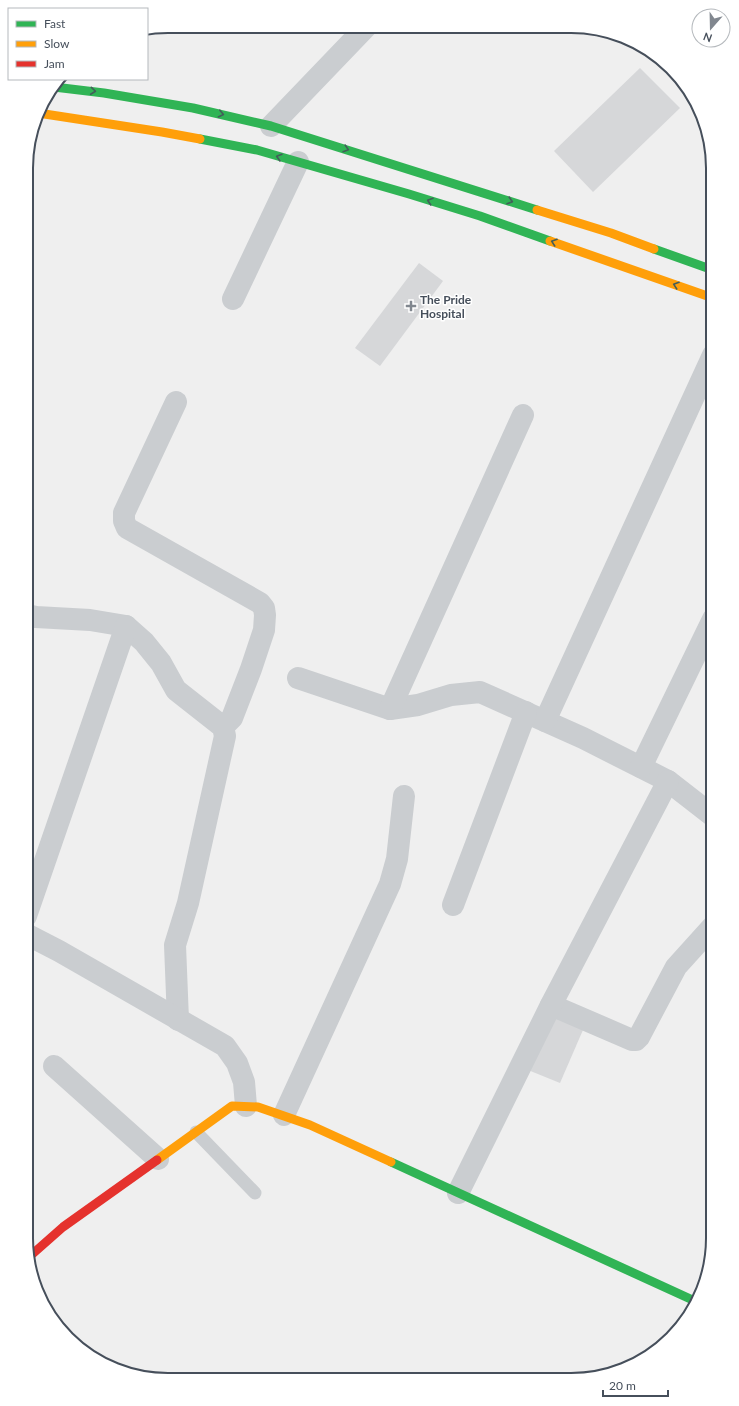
<svg xmlns="http://www.w3.org/2000/svg" width="739" height="1406" font-family="Lato,sans-serif">
<style>
.building{fill:#d6d7d9}
.lines{fill:none;stroke-linecap:round;stroke-linejoin:round}
.lane{stroke:#cacdd0;stroke-width:13}
.street{stroke:#cacdd0;stroke-width:22}
.fast{stroke:#30b455;stroke-width:9}
.slow{stroke:#ff9f0a;stroke-width:9}
.jam{stroke:#e5322d;stroke-width:9}
.oneway{stroke:#435e5a}
.poi-dot{fill:#81878f;stroke:#fff;stroke-width:1.5}
.labels{text-anchor:middle;dominant-baseline:central;stroke-width:3;stroke-linejoin:round;paint-order:stroke}
.poi-label{font-size:12px;font-weight:bold;fill:#464f5b;stroke:#fff;text-anchor:start}
.rim{fill:none;stroke:#464f5b;stroke-width:2}
</style>
<rect width="100%" height="100%" fill="#efefef"/>
<g class="building">
<path d="M640,68L680,108L593,192L554,151Z"/>
<path d="M419,263L443,281L380,366L355,348Z"/>
<path d="M554,1009L586,1023L560,1083L528,1070Z"/>
</g>
<g class="lines">
<path class="lane" d="M196,1132L255,1193"/>
<g class="street">
<path d="M271,126L366,27"/>
<path d="M233,299L298,162"/>
<path d="M176,402L124,513V521L127,528L260,603L264,608L265,615L264,630L251,669L232,718L223,727"/>
<path d="M27,615L36,617L90,620L126,626L144,642L161,663L176,690L223,727L225,736L188,903L175,945L178,1020"/>
<path d="M298,678L390,709L418,705L451,695L480,692L583,738L668,781L713,816"/>
<path d="M390,709L523,415"/>
<path d="M545,721L713,355"/>
<path d="M641,767L713,619"/>
<path d="M453,905L526,712"/>
<path d="M26,916L126,626"/>
<path d="M26,934L59,951L225,1046L237,1063L244,1082L246,1106"/>
<path d="M551,1005L632,1040H636L639,1037L676,967L713,926"/>
<path d="M54,1066L158,1159"/>
<path d="M284,1115L390,884L397,859L404,796"/>
<path d="M458,1193L551,1005L668,781"/>
</g>
<g class="fast">
<path d="M54,87L104,93L193,108L271,126L537,210"/>
<path d="M200,139L257,150L409,194L480,216L550,241"/>
<path d="M654,249L713,270"/>
<path d="M391,1162L697,1302"/>
</g>
<g class="slow">
<path d="M38,113L162,132L200,139"/>
<path d="M537,210L611,233L654,249"/>
<path d="M550,241L713,298"/>
<path d="M157,1160L232,1106L258,1107L310,1125L391,1162"/>
</g>
<path class="jam" d="M29,1257L63,1227L157,1160"/>
</g>
<defs><path id="oneway-chevron" d="M-2-3.5L2.5 0L-2 3.5" fill="none" stroke-width="1.6" stroke-linecap="round" stroke-linejoin="round"/></defs>
<g class="oneway">
<use href="#oneway-chevron" transform="translate(93 91) rotate(6)"/>
<use href="#oneway-chevron" transform="translate(221 114) rotate(13)"/>
<use href="#oneway-chevron" transform="translate(346 149) rotate(17)"/>
<use href="#oneway-chevron" transform="translate(279 157) rotate(-164)"/>
<use href="#oneway-chevron" transform="translate(430 201) rotate(-162)"/>
<use href="#oneway-chevron" transform="translate(510 201) rotate(17)"/>
<use href="#oneway-chevron" transform="translate(554 242) rotate(-161)"/>
<use href="#oneway-chevron" transform="translate(676 285) rotate(-161)"/>
</g>
<path class="poi-dot" d="M409 300h4v4h4v4h-4v4h-4v-4h-4v-4h4z"/>
<g class="labels">
<g class="poi-label">
<text x="420" y="299">The Pride<tspan x="420" dy="14">Hospital</tspan></text>
</g>
</g>
<path d="M0 0H739V1406H0ZM168 33H571A135 135 0 0 1 706 168V1238A135 135 0 0 1 571 1373H168A135 135 0 0 1 33 1238V168A135 135 0 0 1 168 33Z" fill="#fff" fill-rule="evenodd"/>
<path class="rim" d="M168 33H571A135 135 0 0 1 706 168V1238A135 135 0 0 1 571 1373H168A135 135 0 0 1 33 1238V168A135 135 0 0 1 168 33Z"/>
<rect x="8" y="8" width="140" height="72" fill="#ffffff" stroke="#b5b9bd"/>
<rect x="16" y="21" width="20" height="6" fill="#30b455" stroke="#b5b9bd"/>
<text x="44" y="28" font-size="12" fill="#464f5b">Fast</text>
<rect x="16" y="41" width="20" height="6" fill="#ff9f0a" stroke="#b5b9bd"/>
<text x="44" y="48" font-size="12" fill="#464f5b">Slow</text>
<rect x="16" y="61" width="20" height="6" fill="#e5322d" stroke="#b5b9bd"/>
<text x="44" y="68" font-size="12" fill="#464f5b">Jam</text>
<g transform="translate(711 28) rotate(200)"><circle r="19" fill="#ffffff" stroke="#b5b9bd"/>
<path d="M0-3L7 15L0 10L-7 15Z" fill="#81878f"/>
<text y="-6" font-size="11" font-weight="bold" text-anchor="middle" fill="#464f5b">N</text>
</g>
<path d="M603 1390v6h65v-6" fill="none" stroke="#464f5b" stroke-width="2"/>
<text x="609" y="1390" font-size="12" fill="#464f5b" stroke="#ffffff" stroke-width="3" paint-order="stroke">20 m</text>
</svg>
